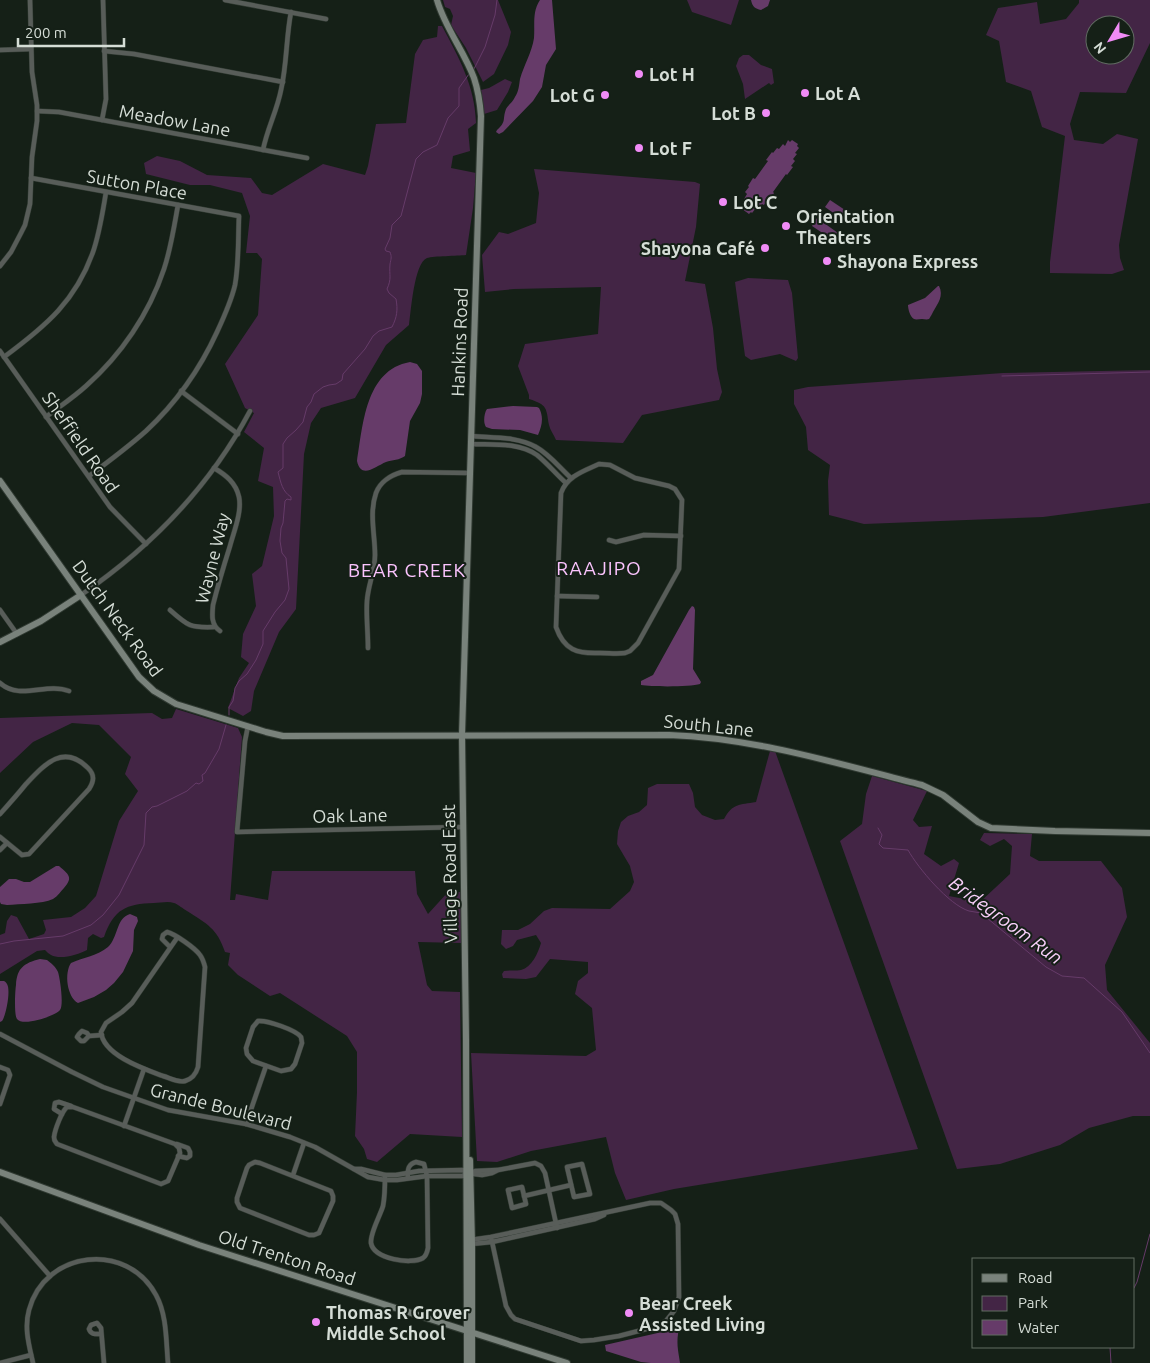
<svg xmlns="http://www.w3.org/2000/svg" width="1150" height="1363" font-family="Ubuntu,sans-serif">
<style>
.green{fill:#432545;fill-rule:evenodd}
.water{fill:#663b69}
.lines{fill:none;stroke-linecap:round;stroke-linejoin:round}
.stream{stroke:#663b69;stroke-width:1}
.street-casing{stroke:#303a32;stroke-width:5.5}
.secondary-casing{stroke:#303a32;stroke-width:8}
.street{stroke:#585d59;stroke-width:4.5}
.secondary{stroke:#79827b;stroke-width:6}
.poi-dot{fill:#f08bf6;stroke:#152017;stroke-width:2}
.labels{text-anchor:middle;dominant-baseline:central;stroke-width:4;stroke-linejoin:round;paint-order:stroke}
.poi-label{font-size:18px;font-weight:bold;fill:#d5ddd6;stroke:#152017;text-anchor:start}
.street-label{font-size:18px;fill:#d5ddd6;stroke:#152017}
.neighbourhood-label{font-size:19px;letter-spacing:1px;fill:#fcc4ff;stroke:#152017}
.water-label{font-size:19px;font-style:italic;fill:#f9cffa;stroke:#152017}
</style>
<rect width="100%" height="100%" fill="#152017"/>
<g class="green">
<path d="M443,0H498L511,32L508,45L494,74L483,82L466,48L451,25L453,16L450,9L445,7Z"/>
<path d="M687,0H739L731,25L692,12Z"/>
<path d="M1079,0H1150V43L1126,93L1080,92L1070,124L1074,140L1103,144L1117,134L1138,139L1119,245L1120,258L1124,270L1112,274L1050,273V262L1065,136L1042,127L1031,91L1006,82L999,41L986,35L998,8L1037,2L1040,24L1066,19L1079,3ZM1095,25H1125V55H1095Z"/>
<path d="M438,26H442C459,58 475,86 476,123L468,129L470,151L453,156L451,168L476,173L473,208L466,255C457,256 434,256 427,258C414,263 411,312 409,325L386,345L355,398L321,408L311,423L304,454L296,609L279,632L254,691L251,711L243,716L228,708L239,678L249,663L241,657L243,634L256,606L252,574L262,566L274,516L273,487L258,481L264,448L244,432L254,413L245,408L225,364L258,315L262,259L257,253H246L250,216L242,193L210,185H190L146,174L144,163L157,156L180,161L207,175L251,178L262,193L272,195L323,164L365,175L368,166L376,124L406,123L415,54L423,40L437,37Z"/>
<path d="M743,55H749L761,65L772,69L774,83L771,85L769,83L745,99L743,84L736,66L739,58Z"/>
<path d="M505,79L512,82L508,92L497,110L484,114L481,90L489,88Z"/>
<path d="M534,169L695,182L700,184L696,227L685,281L705,284L713,328L717,369L722,392L719,400L642,415L623,443L556,440C554,435 550,430 549,425C546,408 548,405 529,399V395L518,366L525,344L598,334L601,287L514,289L485,292L482,255L499,232L508,234L536,223L539,193Z"/>
<path d="M748,278L788,280L792,293L798,358L796,361L780,354L751,360L745,356L735,282Z"/>
<path d="M1150,370V503L1043,517L864,524L829,515L828,481L830,465L808,450L806,427L794,404V390L808,387L1003,373Z"/>
<path d="M176,709L238,728L242,737L230,900H235L236,894L268,900L272,871H415L417,894L428,914L448,892H461L462,943L418,942L427,985L432,991L460,992L462,1137L410,1134L377,1162L367,1159L364,1149L355,1136L357,1092V1052L347,1036L280,993L270,996L238,975L228,965L230,953L225,952C217,928 207,924 187,911C183,909 178,904 174,903C168,901 160,903 154,903C126,904 114,909 104,937L101,938L93,934L88,938L87,950C78,955 60,960 51,955C49,954 47,952 45,950L37,951L0,974V935L5,933L7,921L11,915L17,917L29,939L44,934L46,930L43,920L71,917L85,908L96,896L119,821L138,791L125,774L131,757L99,725L72,723L33,742L0,773V718L152,713L162,719L172,718Z"/>
<path d="M770,751H775L918,1149L674,1189L626,1200L615,1173L606,1137L531,1151L497,1162L477,1161L471,1053L586,1056L596,1050L592,1008L575,994L578,981L588,973V962L550,959L536,977L526,979L503,978L502,974L504,971C509,970 517,971 521,970C532,967 538,953 541,943L536,935L517,940L513,946L506,949L501,944L502,930H518L530,924L544,911L552,908L610,909L630,891L634,882L630,866L617,844L618,831L621,822L628,816L639,812L647,805L648,788L657,784H689L693,793L695,807L702,815L715,820L724,819C733,803 739,805 756,802Z"/>
<path d="M872,776L927,791L913,820L919,827L932,826L924,854L941,866L954,859L959,863L949,896L980,902L1010,874L1012,846L1004,839L990,846L980,840L984,833L1032,834L1030,856L1039,861H1101L1122,888L1127,917L1105,965L1107,990L1150,1043V1116H1133L1089,1128L1060,1145L1000,1164L957,1169L840,841L862,824L866,794Z"/>
</g>
<g class="water">
<path d="M540,0H552L556,49L546,65L542,87L533,101L503,132L499,134L496,132L497,130C507,121 502,120 506,109C508,105 513,102 515,97C519,91 519,85 520,79C524,65 532,52 534,38C535,24 532,12 540,0Z"/>
<path d="M751,0H770L768,6L761,10C755,9 752,6 751,0Z"/>
<path d="M788,140L790,142L792,140L798,144L797,146L799,148L795,153L797,154L793,159L795,161L791,166L793,167L787,175L786,174L773,192L774,193L769,201L767,200L764,205L762,204L758,209L756,208L752,213L751,212L749,214L742,209L744,207L742,205L745,200L744,199L747,194L745,192L749,187L748,186L753,178L755,179L768,161L766,160L772,152L773,153L777,148L779,149L783,144L785,146Z"/>
<path d="M830,200L851,214L846,222L825,207Z"/>
<path d="M817,218L838,233L833,240L812,226Z"/>
<path d="M938,286H939C944,296 938,303 933,312C933,312 930,318 929,319C927,320 924,319 922,319C919,319 916,320 914,319C910,317 908,309 908,305L925,298Z"/>
<path d="M410,362L417,364L422,371V394L420,403L410,421L405,456C400,460 392,460 386,462C376,466 361,480 357,461C363,426 365,370 410,362Z"/>
<path d="M513,406L537,407L539,408C544,417 542,426 538,435L520,430L492,429L486,427C483,423 484,413 487,409Z"/>
<path d="M692,606L694,607L695,610L693,669L701,682L700,684C691,687 652,687 641,685V681L653,675L689,610Z"/>
<path d="M56,866H59C68,874 74,877 64,888C61,891 58,896 53,899C42,904 20,904 7,905L1,904L0,902V887L9,879H16L24,882H30Z"/>
<path d="M130,914L137,917L138,921L134,930L133,951L123,972L114,983L106,990L94,997L78,1003C67,997 64,973 71,963C84,957 97,956 108,947C118,938 116,918 130,914Z"/>
<path d="M40,959L47,960C51,963 56,967 58,972C60,978 64,1005 60,1010C55,1016 23,1027 17,1019C14,1015 15,991 16,985C17,968 24,963 40,959Z"/>
<path d="M0,981C3,981 5,980 7,984C11,990 6,1016 2,1021L0,1022Z"/>
<path d="M674,1323L679,1328C676,1343 678,1349 680,1363H651L641,1362L606,1351L605,1345L662,1332Z"/>
</g>
<g class="lines">
<g class="stream">
<path d="M474,69L485,47L495,15L497,0"/>
<path d="M1002,376L1150,372"/>
<path d="M229,715V707L233,701L235,688L239,681L247,674L256,660L263,644V631L275,612L285,600L289,589L286,558L282,553L280,541L281,528L283,523L285,501L287,499L291,500V497C282,491 281,483 278,472L283,468V444L287,438L296,430L303,422L307,407L311,402L314,394L323,387L329,385L336,384L342,380L343,374L365,349L373,336L379,331L392,327C397,317 398,310 396,299L389,293L387,289C392,278 389,276 390,264C391,259 392,257 390,252L386,251L385,249L390,238L392,225L401,216L416,159L423,152L437,145L448,118L459,106V88L469,74"/>
<path d="M878,828L882,835L879,844L883,848L908,850C918,868 949,905 969,911C973,912 977,912 981,913L1046,967L1062,976L1084,978L1122,1012L1150,1053"/>
<path d="M0,944L14,941L63,936L91,925L103,915L119,895L144,845L146,813L152,807L157,806L187,791L196,783L199,784L203,781L202,775L205,773L219,749L226,725"/>
<path d="M1134,1288L1137,1282L1150,1234"/>
<path d="M1110,1347L1111,1363"/>
</g>
<g class="street-casing">
<g id="street">
<path d="M225,0L326,19"/>
<path d="M0,50L31,49"/>
<path d="M104,51L134,54L283,82"/>
<path d="M37,111L59,112L307,158"/>
<path d="M102,120L106,99L103,0"/>
<path d="M263,150C267,129 277,111 281,90C287,64 286,38 291,12"/>
<path d="M31,178L239,216C238,239 239,263 235,285C231,302 224,317 217,332C200,369 176,403 146,431C128,447 108,462 89,476"/>
<path d="M0,266L11,252L21,233L25,225L30,204L32,157L37,121V105L32,72L30,0"/>
<path d="M0,351L110,507L146,544"/>
<path d="M4,357C46,326 77,300 94,249C100,230 103,211 106,192"/>
<path d="M181,391L238,434"/>
<path d="M46,417C59,407 74,397 86,386C121,355 149,314 164,269C171,248 174,227 178,205"/>
<path d="M471,436C492,438 517,436 536,447C549,454 560,468 571,478"/>
<path d="M471,444C493,445 518,442 537,455C547,463 556,474 566,483"/>
<path d="M599,464L610,465L635,478L669,486L675,489L682,500L679,569L638,643L630,651L625,653C617,654 609,653 600,653C577,654 564,650 556,627L561,493C567,476 584,471 599,464Z"/>
<path d="M214,468C226,475 236,483 239,497C242,512 234,531 230,546C224,565 218,585 213,605C212,615 211,625 220,631"/>
<path d="M609,540L616,542L644,535L681,536"/>
<path d="M81,595C151,547 210,486 250,411"/>
<path d="M557,596L597,597"/>
<path d="M0,610L17,634"/>
<path d="M170,610C188,626 190,628 214,627"/>
<path d="M368,648C368,632 366,616 367,601C368,585 375,571 375,555C375,535 369,513 376,493C380,482 391,475 402,472L470,473"/>
<path d="M0,683C20,701 46,682 69,691"/>
<path d="M248,726L245,741L237,832L463,827"/>
<path d="M0,814C9,804 18,794 26,784C44,765 63,743 88,768C95,775 94,781 89,789L29,854L22,855L0,837"/>
<path d="M0,850L7,843"/>
<path d="M170,947L162,939L163,935L167,932C175,934 195,948 200,955C203,959 204,963 205,967L198,1067C196,1074 192,1079 185,1081C178,1083 170,1078 163,1076C144,1069 103,1055 101,1032L106,1023L122,1012L132,1003L177,938"/>
<path d="M258,1021C267,1020 296,1030 301,1037L302,1043L295,1064L291,1069L281,1071L253,1061L247,1054L246,1048L253,1027Z"/>
<path d="M0,1034L72,1072L103,1087L168,1110L246,1124L290,1137L315,1147L368,1177L385,1180H397L427,1176H463L466,1173L482,1175L492,1173L498,1170L535,1163L541,1166L545,1173L557,1228"/>
<path d="M89,1036L84,1041H81L77,1037L79,1034L82,1031L87,1033L89,1036L102,1035"/>
<path d="M0,1067L8,1070L10,1075L0,1104"/>
<path d="M67,1107H73L175,1144L179,1148L180,1153L168,1181L161,1184L57,1144C55,1141 54,1141 54,1137C55,1129 62,1111 67,1107Z"/>
<path d="M62,1114L54,1109L55,1103L59,1102L71,1106"/>
<path d="M246,1124L266,1066"/>
<path d="M124,1126L144,1069"/>
<path d="M177,1144L188,1148L190,1152V1156L187,1158L178,1156"/>
<path d="M255,1162L260,1163L331,1191L333,1196V1201L319,1233L314,1235H309L240,1208L237,1202V1198L247,1168L249,1165Z"/>
<path d="M582,1164L590,1194L574,1197L567,1167Z"/>
<path d="M354,1169H361L385,1175H396L419,1171L463,1170L466,1173"/>
<path d="M470,1173L475,1171L497,1170"/>
<path d="M293,1175L304,1143"/>
<path d="M385,1175C385,1185 385,1196 383,1206C380,1216 370,1233 371,1243C374,1259 411,1265 423,1258C426,1256 427,1253 428,1248L427,1176L424,1164L416,1162C408,1164 407,1170 408,1178"/>
<path d="M522,1187L526,1204L512,1208L508,1190Z"/>
<path d="M524,1196L571,1185"/>
<path d="M0,1219L50,1276"/>
<path d="M470,1240L491,1237L650,1203H661L671,1210L675,1214L678,1224L679,1297L674,1311L666,1321L650,1328L619,1336L594,1340L581,1341L515,1319L511,1315L506,1306L491,1237"/>
<path d="M471,1244L492,1242L595,1219L604,1215"/>
<path d="M101,1334C96,1334 91,1335 89,1329L91,1325L97,1323L101,1328L104,1363"/>
<path d="M0,1363L31,1355"/>
<path d="M33,1363C29,1345 24,1328 29,1310C45,1250 127,1241 156,1295C167,1315 166,1341 168,1363"/>
</g>
</g>
<g class="secondary-casing">
<g id="secondary">
<path d="M437,0C445,28 464,51 474,78C478,90 480,103 481,116L462,735L466,1039L467,1363"/>
<path d="M0,481L139,677L154,691L176,704L266,732L283,736L669,735C755,738 839,764 922,785L943,795L978,822L991,828L1055,831L1150,833"/>
<path d="M0,642L41,621L81,595"/>
<path d="M470,1160L472,1244V1363"/>
<path d="M0,1172L199,1245L567,1363"/>
</g>
</g>
<use href="#street" class="street"/>
<use href="#secondary" class="secondary"/>
</g>
<g class="poi-dot">
<circle cx="639" cy="74" r="5"/>
<circle cx="805" cy="93" r="5"/>
<circle cx="605" cy="95" r="5"/>
<circle cx="766" cy="113" r="5"/>
<circle cx="639" cy="148" r="5"/>
<circle cx="723" cy="202" r="5"/>
<circle cx="786" cy="226" r="5"/>
<circle cx="765" cy="248" r="5"/>
<circle cx="827" cy="261" r="5"/>
<circle cx="629" cy="1313" r="5"/>
<circle cx="316" cy="1322" r="5"/>
</g>
<g class="labels">
<g class="poi-label">
<text x="649" y="74">Lot H</text>
<text x="815" y="93">Lot A</text>
<text x="595" y="95" text-anchor="end">Lot G</text>
<text x="756" y="113" text-anchor="end">Lot B</text>
<text x="649" y="148">Lot F</text>
<text x="733" y="202">Lot C</text>
<text x="796" y="216">Orientation<tspan x="796" dy="21">Theaters</tspan></text>
<text x="755" y="248" text-anchor="end">Shayona Café</text>
<text x="837" y="261">Shayona Express</text>
<text x="639" y="1303">Bear Creek<tspan x="639" dy="21">Assisted Living</tspan></text>
<text x="326" y="1312">Thomas R Grover<tspan x="326" dy="21">Middle School</tspan></text>
</g>
<g class="street-label">
<text transform="translate(175 120) rotate(10)">Meadow Lane</text>
<text transform="translate(137 184) rotate(10)">Sutton Place</text>
<text transform="translate(459 342) rotate(-88)">Hankins Road</text>
<text transform="translate(81 442) rotate(55)">Sheffield Road</text>
<text transform="translate(212 558) rotate(-76)">Wayne Way</text>
<text transform="translate(118 618) rotate(54)">Dutch Neck Road</text>
<text transform="translate(709 725) rotate(6)">South Lane</text>
<text transform="translate(350 815) rotate(-1)">Oak Lane</text>
<text transform="translate(449 874) rotate(-91)">Village Road East</text>
<text transform="translate(221 1106) rotate(14)">Grande Boulevard</text>
<text transform="translate(287 1257) rotate(18)">Old Trenton Road</text>
</g>
<g class="neighbourhood-label">
<text x="599" y="568">RAAJIPO</text>
<text x="407" y="570">BEAR CREEK</text>
</g>
<g class="water-label">
<text transform="translate(1006 920) rotate(36)">Bridegroom Run</text>
</g>
</g>
<rect x="972" y="1258" width="162" height="90" fill="#152017" stroke="#626c63"/>
<rect x="982" y="1274" width="25" height="8" fill="#79827b" stroke="#626c63"/>
<text x="1018" y="1283" font-size="15" fill="#d5ddd6">Road</text>
<rect x="982" y="1296" width="25" height="15" fill="#432545" stroke="#626c63"/>
<text x="1018" y="1308" font-size="15" fill="#d5ddd6">Park</text>
<rect x="982" y="1320" width="25" height="15" fill="#663b69" stroke="#626c63"/>
<text x="1018" y="1333" font-size="15" fill="#d5ddd6">Water</text>
<g transform="translate(1110 40) rotate(232)"><circle r="24" fill="#152017" stroke="#626c63"/>
<path d="M0-4L9 19L0 12L-9 19Z" fill="#f08bf6"/>
<text y="-8" font-size="14" font-weight="bold" text-anchor="middle" fill="#d5ddd6">N</text>
</g>
<path d="M18 38v8h106v-8" fill="none" stroke="#d5ddd6" stroke-width="2.5"/>
<text x="25" y="38" font-size="15" fill="#d5ddd6" stroke="#152017" stroke-width="4" paint-order="stroke">200 m</text>
</svg>
